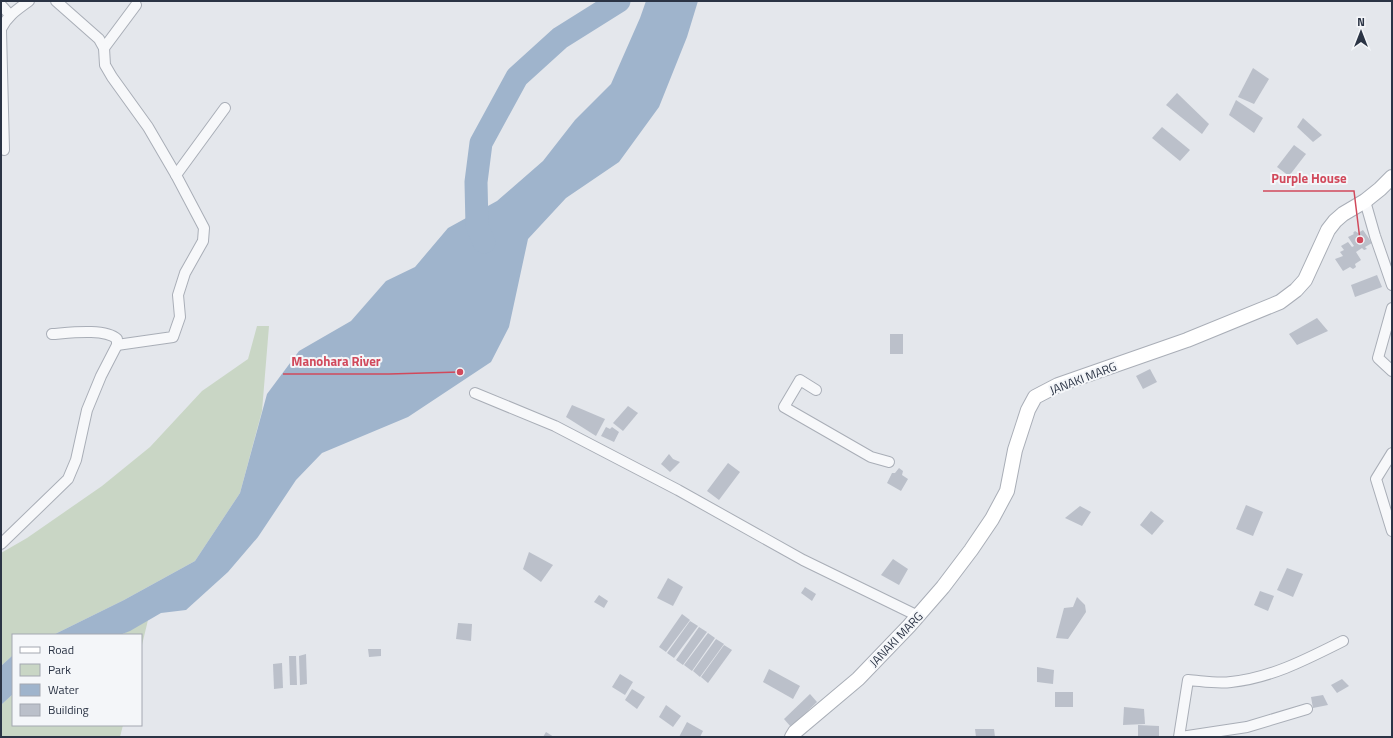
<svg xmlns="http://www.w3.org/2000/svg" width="1393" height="738" font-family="'Titillium Web',sans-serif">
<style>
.green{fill:#c9d6c5}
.water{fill:#9fb4cc}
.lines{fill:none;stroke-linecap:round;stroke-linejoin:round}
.river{stroke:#9fb4cc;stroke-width:23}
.building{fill:#bbc0ca}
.street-casing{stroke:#a9aeb7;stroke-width:12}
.secondary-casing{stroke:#a9aeb7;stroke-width:16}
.street{stroke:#f7f8fa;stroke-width:10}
.secondary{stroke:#fff;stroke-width:14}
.labels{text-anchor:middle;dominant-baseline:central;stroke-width:4;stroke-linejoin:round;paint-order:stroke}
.street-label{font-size:12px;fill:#2b3445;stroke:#f4f6f9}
.leader{fill:none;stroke:#d1495b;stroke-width:1.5}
.callout-dot{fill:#d1495b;stroke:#f4f6f9;stroke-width:1.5}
.callout-label{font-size:13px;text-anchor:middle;font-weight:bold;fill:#d1495b;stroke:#f4f6f9;stroke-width:4;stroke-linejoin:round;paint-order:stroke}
</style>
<rect width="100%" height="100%" fill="#e4e7ec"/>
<g class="green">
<path d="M257,326H269L262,411L240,493L195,561L124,600L53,635H13V655L1,666V553L27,538L102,486L150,447L202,391L248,359Z"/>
<path d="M148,620L141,649V635H121Z"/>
<path d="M13,694V725H123L120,737H1V705Z"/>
</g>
<g class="water">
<path d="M646,1H698L687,37L659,107L619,162L566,198L528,239L509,327L491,362L408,417L322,453L296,480L258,537L228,572L186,610L161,613L130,631L120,635H53L124,600L195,561L240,493L267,394L299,351L351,321L386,281L415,267L448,228L497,201L543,161L575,120L611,84L640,18Z"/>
<path d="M13,655V694L1,705V666Z"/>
</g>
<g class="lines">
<path class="river" d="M484,242L477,226L476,182L481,143L517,77L560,38L619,1"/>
</g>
<g class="building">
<path d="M1253,68L1269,79L1254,104L1238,97Z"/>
<path d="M1177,93L1209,124L1202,134L1166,105Z"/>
<path d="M1236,100L1263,118L1254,133L1229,115Z"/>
<path d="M1303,118L1322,135L1313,142L1297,127Z"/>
<path d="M1162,127L1190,150L1180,161L1152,138Z"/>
<path d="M1294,145L1306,154L1289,176L1277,167Z"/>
<path d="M1363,230L1372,243L1365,247L1367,249L1364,250L1362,248L1356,252L1361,260L1355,264L1356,267L1353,269L1350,267L1343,271L1335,259L1343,256L1340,252L1344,250L1341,246L1348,242L1352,247L1354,246L1348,237L1354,234L1353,233L1355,231L1358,233Z"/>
<path d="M1377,275L1382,287L1355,297L1351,285Z"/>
<path d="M1317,318L1328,331L1297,345L1289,334Z"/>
<rect x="890" y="334" width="13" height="20"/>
<path d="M1150,369L1157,382L1143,389L1136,376Z"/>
<path d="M572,405L605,419L596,436L566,417Z"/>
<path d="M628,406L638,413L623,431L613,423Z"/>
<path d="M606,427L610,429L612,427L619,432L614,442L601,436Z"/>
<path d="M669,454L673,459L680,462L670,472L661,464Z"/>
<path d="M728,463L740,472L719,500L707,491Z"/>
<path d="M899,468L903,471L902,475L908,479L901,491L887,483L892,473H895Z"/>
<path d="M1246,505L1263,512L1253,536L1236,529Z"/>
<path d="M1080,506L1091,512L1082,526L1065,518Z"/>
<path d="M1151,511L1164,521L1152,535L1140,525Z"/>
<path d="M529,552L553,565L541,582L523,569Z"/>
<path d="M893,559L908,569L899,585L881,575Z"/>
<path d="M1287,568L1303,574L1293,597L1277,590Z"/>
<path d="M668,578L683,587L673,606L657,598Z"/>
<path d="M805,587L816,594L812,601L801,593Z"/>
<path d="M1260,591L1274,596L1268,611L1254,605Z"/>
<path d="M599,595L608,601L604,608L594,602Z"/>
<path d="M1077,597L1085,605L1086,612L1068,639L1056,638L1064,608L1073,607Z"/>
<path d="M682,614L690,620L666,652L659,647Z"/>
<path d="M690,621L698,626L674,658L667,653Z"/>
<path d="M458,623L472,624L471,641L456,639Z"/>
<path d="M699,627L707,632L683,665L676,660Z"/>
<path d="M708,633L715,638L692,671L684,665Z"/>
<path d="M716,639L724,644L700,677L693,671Z"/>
<path d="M724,645L732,650L708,683L701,677Z"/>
<path d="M368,649H381V656L369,657Z"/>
<path d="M306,654L307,684L300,685L299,656Z"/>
<path d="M289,656H296L297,685H290Z"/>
<path d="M282,663L283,688L274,689L273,664Z"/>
<path d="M1037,667L1054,670L1053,684L1037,682Z"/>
<path d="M769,669L800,686L793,699L763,682Z"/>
<path d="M620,674L633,682L625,695L612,687Z"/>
<path d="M1342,679L1349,686L1337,693L1331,685Z"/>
<path d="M632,689L645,697L637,709L625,700Z"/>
<rect x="1055" y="692" width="18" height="15"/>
<path d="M810,694L817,702L791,727L784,719Z"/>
<path d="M1323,695L1328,705L1313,708L1311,697Z"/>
<path d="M666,705L681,716L673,727L659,717Z"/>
<path d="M1124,707L1144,709L1145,724L1123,725Z"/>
<path d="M687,722L703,731L700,737H679Z"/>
<path d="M1138,725L1159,726V737H1138Z"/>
<path d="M975,729H994L995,737H976Z"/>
<path d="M546,732L554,737H543Z"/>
</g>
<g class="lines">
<g class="street-casing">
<g id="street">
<path d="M56,1L99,39L104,48L105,65L112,77L148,127L176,175L204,228L203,241L185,273L178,295L180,317L173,337L117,345"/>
<path d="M1,5L10,15"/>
<path d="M1,29C7,16 18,9 29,1"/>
<path d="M1,31L4,150"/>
<path d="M104,48L136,5"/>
<path d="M176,175L225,108"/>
<path d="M1365,201L1375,236L1392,285"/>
<path d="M1392,308L1378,358L1392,371"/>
<path d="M816,390L800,380L784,407L871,457L889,462"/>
<path d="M475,393L555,426L678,490L803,560L918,616"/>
<path d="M1392,453L1376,479L1392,531"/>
<path d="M1,544L68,479L76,460L87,410L101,376L117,345V339C105,328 68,333 52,334"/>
<path d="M1179,737L1188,680C1202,681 1217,684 1231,682C1271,678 1307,659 1343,641"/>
<path d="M1181,737L1247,727L1307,709"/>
</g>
</g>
<g class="secondary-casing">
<path id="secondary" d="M792,737L795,732L858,679L909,626L943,587L971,550L992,519L1007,491L1015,450L1028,410L1035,397L1058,385L1187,340L1280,302L1296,290L1305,280L1328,230L1335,221L1343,214L1365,201L1380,189L1392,177"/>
</g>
<use href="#street" class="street"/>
<use href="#secondary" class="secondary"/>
</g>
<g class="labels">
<g class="street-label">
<text transform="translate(1083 378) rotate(-21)">JANAKI MARG</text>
<text transform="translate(896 639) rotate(-46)">JANAKI MARG</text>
</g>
</g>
<path class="leader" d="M1360 240L1354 191H1263M460 372L389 374H283"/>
<g class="callout-dot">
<circle cx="1360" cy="240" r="4"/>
<circle cx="460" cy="372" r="4"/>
</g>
<g class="callout-label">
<text x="1309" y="183">Purple House</text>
<text x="336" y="366">Manohara River</text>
</g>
<rect width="1393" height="738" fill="none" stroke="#2b3445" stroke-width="4"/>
<rect x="12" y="634" width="130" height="92" fill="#f4f6f9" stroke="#a4a8b1"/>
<rect x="20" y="647" width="20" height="6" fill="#ffffff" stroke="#a4a8b1"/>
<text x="48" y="654" font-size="12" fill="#2b3445">Road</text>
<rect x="20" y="664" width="20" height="12" fill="#c9d6c5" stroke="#a4a8b1"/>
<text x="48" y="674" font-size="12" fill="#2b3445">Park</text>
<rect x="20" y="684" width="20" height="12" fill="#9fb4cc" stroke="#a4a8b1"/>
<text x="48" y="694" font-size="12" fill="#2b3445">Water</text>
<rect x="20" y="704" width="20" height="12" fill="#bbc0ca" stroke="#a4a8b1"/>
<text x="48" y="714" font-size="12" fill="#2b3445">Building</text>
<g transform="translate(1361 32)" stroke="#f4f6f9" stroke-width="3" paint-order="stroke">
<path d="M0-3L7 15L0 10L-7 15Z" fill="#2b3445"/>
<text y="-6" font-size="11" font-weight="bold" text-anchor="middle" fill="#2b3445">N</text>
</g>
</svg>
